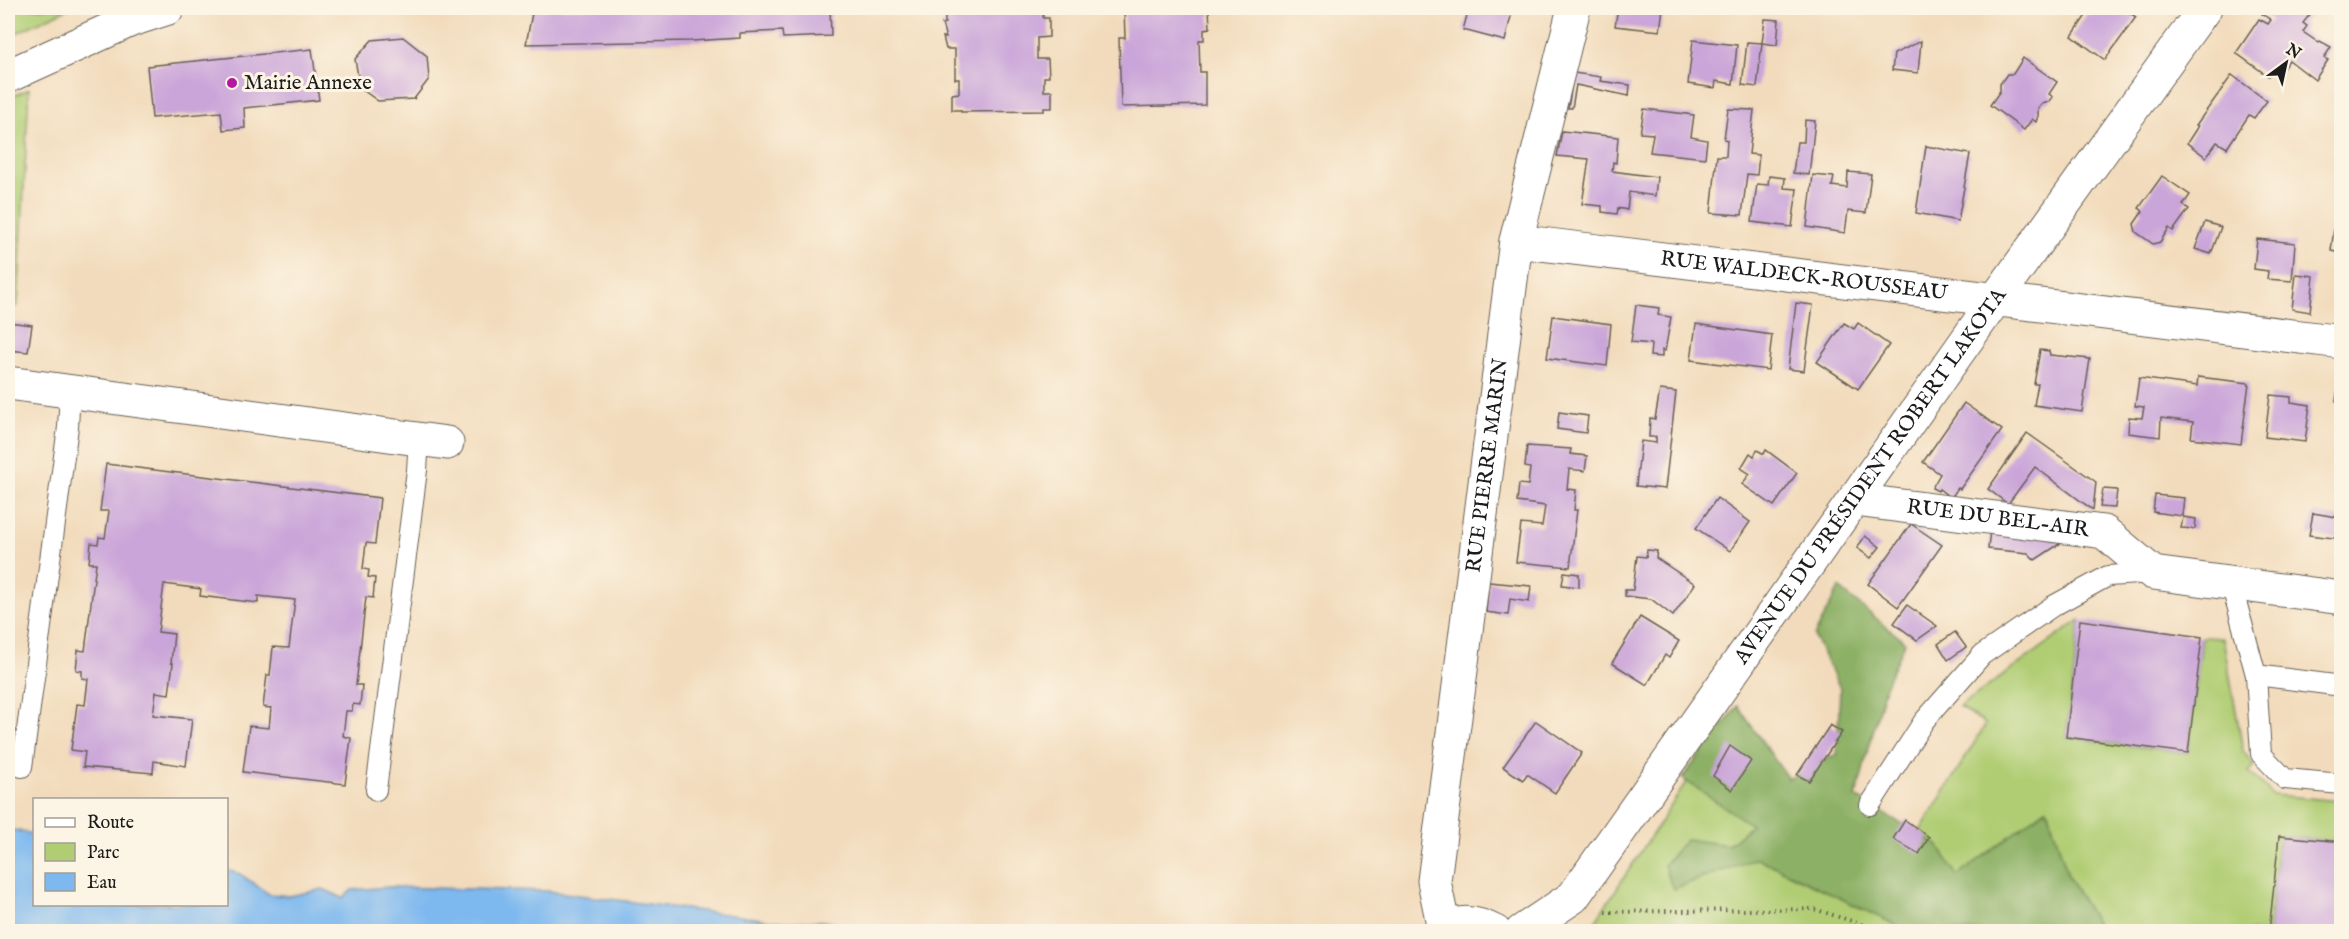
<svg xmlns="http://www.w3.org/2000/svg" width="2349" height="939" font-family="'IM FELL English',serif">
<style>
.green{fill:#b0cd73;stroke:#667448;stroke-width:1.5}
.forest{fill:#8cb065;stroke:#546640;stroke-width:1.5}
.water{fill:#7db8ef;stroke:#4c6a86;stroke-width:1.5}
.building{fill:#caa5d9}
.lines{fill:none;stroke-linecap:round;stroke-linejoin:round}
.service-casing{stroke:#675f54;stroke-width:22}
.minor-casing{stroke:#675f54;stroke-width:35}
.tertiary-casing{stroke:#675f54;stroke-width:35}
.path{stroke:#675f54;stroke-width:4;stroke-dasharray:1.5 4.5;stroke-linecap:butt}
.service{stroke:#fff;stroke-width:20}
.minor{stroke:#fff;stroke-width:33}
.tertiary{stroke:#fff;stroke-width:33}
.poi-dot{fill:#b5179e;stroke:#fcf5e5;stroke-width:2}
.labels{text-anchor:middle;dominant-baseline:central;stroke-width:6;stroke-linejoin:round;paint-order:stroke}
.poi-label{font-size:21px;fill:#1c1c1c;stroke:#fcf5e5;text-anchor:start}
.street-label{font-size:21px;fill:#1c1c1c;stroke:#fcf5e5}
</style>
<rect width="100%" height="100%" fill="#fcf5e5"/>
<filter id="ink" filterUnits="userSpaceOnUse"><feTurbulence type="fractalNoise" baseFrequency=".0167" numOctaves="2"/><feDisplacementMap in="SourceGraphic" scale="12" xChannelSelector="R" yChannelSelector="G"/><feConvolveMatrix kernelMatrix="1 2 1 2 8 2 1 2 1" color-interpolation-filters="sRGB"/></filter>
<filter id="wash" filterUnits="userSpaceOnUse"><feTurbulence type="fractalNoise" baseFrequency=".008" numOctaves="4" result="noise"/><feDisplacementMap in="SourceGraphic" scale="24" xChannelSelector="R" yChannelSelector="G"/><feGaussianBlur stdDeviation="1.35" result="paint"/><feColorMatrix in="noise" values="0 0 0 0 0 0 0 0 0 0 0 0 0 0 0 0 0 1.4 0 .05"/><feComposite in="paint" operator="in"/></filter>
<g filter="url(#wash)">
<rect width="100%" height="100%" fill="#f2dbbc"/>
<g class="green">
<path d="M8,8H67V9L8,37Z"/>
<path d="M29,89L18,306L8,308V98Z"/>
<path d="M2080,620L2066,737L2188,753L2202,637L2223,638L2243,751L2254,765L2249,772L2273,795L2341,801V842L2279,836L2269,931L1588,932L1703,757L1902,860L1986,724L1959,707Z"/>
</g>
<path class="forest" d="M1839,588L1905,642L1885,686L1856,797L1938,845L1957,876L2047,808L2069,878L2101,931H1908L1757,858L1673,889L1664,865L1686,839L1728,845L1751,825L1682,778L1738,706L1788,779L1837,754L1840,688L1814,636Z"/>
<path class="water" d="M8,829L34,834V904H226L227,870L240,874L269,894L290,896L323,889L343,898L352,890L391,887L548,891L784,922L824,921L874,931H8Z"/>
<g id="blocks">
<g class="building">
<path d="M533,8H830L831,36L783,38L782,31L740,33V38L691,41L526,44Z"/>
<path d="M945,8H1043V18H1049V37L1037,38V59H1048L1049,77H1044V91H1052V108H1044V111L961,112V110H952V94L959,93V79H955V49H946L943,37L946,38L942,24L945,23Z"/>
<path d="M1124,8H1209L1210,28L1204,29V40H1199L1200,72H1205V105L1121,107L1119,38H1125Z"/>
<path d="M1469,8H1513L1505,41L1463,30Z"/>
<path d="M1618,8H1663L1660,31L1615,26Z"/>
<path d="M2091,8H2122L2136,17L2105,60L2072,36Z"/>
<path d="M2266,8H2315L2303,23L2307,26L2303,32L2319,43L2320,41L2331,47L2324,58L2328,60L2315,80L2289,60L2279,74L2273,70L2268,76L2236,53L2259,19L2268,24L2271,20L2262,14Z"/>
<path d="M1765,19L1779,20L1777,45L1762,43L1757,87L1742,85L1747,42L1762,43Z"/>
<path d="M403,37L427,56L429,79L414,99L378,101L360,88L355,59L372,40Z"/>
<path d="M1693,40L1737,45L1733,84L1716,81L1715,88L1688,84Z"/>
<path d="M1921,41L1918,73L1892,70L1894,54Z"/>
<path d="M312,49L319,100L244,108L245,128L223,130L221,112L152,118L147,66Z"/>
<path d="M2023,58L2057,82L2049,94L2053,97L2049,102L2042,104L2038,109V116L2036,122L2032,119L2024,130L1990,105L2000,91V84L2007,74H2013Z"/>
<path d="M1574,73L1601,77L1600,81L1630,85L1629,96L1576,85L1572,108H1568Z"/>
<path d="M2232,75L2267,101L2254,118L2249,115L2227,148L2217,142L2206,157L2187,143L2198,126L2196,125Z"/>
<path d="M1644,109L1694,115L1691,137L1707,140L1705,158L1650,152L1653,134L1640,133Z"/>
<path d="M1728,109L1754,110L1749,154L1759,155L1757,175L1747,174L1742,215L1711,213L1717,156H1726L1727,140L1724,139Z"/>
<path d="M1805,120L1815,121L1809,175L1793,173L1797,142H1804Z"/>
<path d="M1562,131L1618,137L1616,163L1613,162L1612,171L1657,177L1655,196L1629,192L1627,210L1618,208L1617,214L1602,212V206L1582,204L1589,159L1557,156Z"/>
<path d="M1926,146L1970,154L1958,221L1916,213Z"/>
<path d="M1848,172L1871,174L1866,213L1848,211L1845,233L1807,227L1813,175L1834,177L1832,186L1847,188Z"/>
<path d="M1769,176L1785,178L1784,188L1797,189L1792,227L1752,222L1757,184L1768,185Z"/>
<path d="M2162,176L2190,195L2183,205L2189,209L2173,231L2169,228L2160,242L2153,244L2136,232L2134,224L2143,211L2139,208Z"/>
<path d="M2338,199L2342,200V253L2331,251Z"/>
<path d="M2205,222L2221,227L2211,254L2195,249Z"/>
<path d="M2257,239L2295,243L2292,281L2267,279L2268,271L2254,269Z"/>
<path d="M2296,274L2314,276L2310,312L2292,309Z"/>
<path d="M1796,303L1813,305L1804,371L1788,369Z"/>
<path d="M1636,305L1659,308L1658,315L1671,317L1665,351L1662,350V357L1650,356L1651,344L1631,342Z"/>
<path d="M1553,316L1611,324L1607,366L1547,358Z"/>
<path d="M8,322L32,325L28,352L8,350Z"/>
<path d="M1844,323L1854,329L1858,323L1889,345L1858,389L1817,362Z"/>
<path d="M1696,324L1772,335L1768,370L1691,360Z"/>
<path d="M2040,350L2049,351L2050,355L2090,359L2082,412L2034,405L2038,384H2034Z"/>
<path d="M2198,377L2249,383L2241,444L2191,438L2193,422L2161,418L2160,437L2128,433L2129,417L2142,418L2144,407L2135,406L2139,378L2197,386Z"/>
<path d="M2339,384H2342V401H2336Z"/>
<path d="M1660,390L1676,392L1665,489L1636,486L1641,441L1656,443V437H1649L1650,418L1655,419Z"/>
<path d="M2270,395L2291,397V402L2310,405L2305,442L2265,437Z"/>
<path d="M1964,403L2002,430L1960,489L1958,488L1951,498L1939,489L1938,491L1932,488L1940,474L1923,462Z"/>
<path d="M1559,412L1588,416L1586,433L1557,429Z"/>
<path d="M2027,433L2096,482L2093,510L2035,467L2008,504L1988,489Z"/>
<path d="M1527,446L1571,449L1570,454L1587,456L1585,471L1569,469L1567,489L1576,490L1574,510H1577L1570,567L1516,562L1521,524L1542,526L1545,506L1517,502L1519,484L1528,485L1530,468L1525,467Z"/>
<path d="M1757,450L1764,454L1766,450L1797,473L1774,506L1742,484L1750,474L1741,468L1750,453L1754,456Z"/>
<path d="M106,464L380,498L375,544L366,543L363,569L369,570L368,577L375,578L373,598L366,597L356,685H362L360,705L353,704L352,711H346L343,736L351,738L345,784L243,772L249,726L269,728L271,708L263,707L267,675H270L273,647L289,648L295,600L258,596V603L200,596L201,589L164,584L158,632L174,634L171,663H173L169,694L156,692L153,715L192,719L186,766L154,761L153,773L83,767L85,752L71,750L77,704L85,705L88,679L82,678V671L76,670L78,650L85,651L96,563H89L91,543L98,544L99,537L105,538L109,511H100Z"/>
<path d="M2103,489L2117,490L2115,508L2100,507Z"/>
<path d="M2155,495L2184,498L2182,516L2153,512Z"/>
<path d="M1717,498L1750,522L1730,551L1696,528Z"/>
<path d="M2313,513L2342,518V539L2309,535Z"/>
<path d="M2183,517L2196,519L2195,529L2181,528Z"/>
<path d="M1911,524L1942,545L1898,607L1868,584Z"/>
<path d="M1990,529L2070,537L2035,560L2028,553L1988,549Z"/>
<path d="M1865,536L1880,547L1871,558L1857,548Z"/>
<path d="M1647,550L1657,551L1656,558L1695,584L1673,616L1651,599L1625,596V590H1633L1637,556L1646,557Z"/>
<path d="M1564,572L1579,574V587L1562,585Z"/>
<path d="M1489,582L1531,586L1529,602L1510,599L1508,615L1486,612Z"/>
<path d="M1907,605L1937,626L1917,640L1894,623Z"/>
<path d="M1640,617L1679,641L1669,658L1665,655L1647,685L1612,663Z"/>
<path d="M2080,620L2202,637L2188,753L2066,737Z"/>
<path d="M1955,632L1966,647L1948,660L1938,644Z"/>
<path d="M1536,721L1582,753L1555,793L1527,774L1523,780L1503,767Z"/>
<path d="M1830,725L1842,732L1809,781L1797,775Z"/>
<path d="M1730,746L1751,761L1732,790L1713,776Z"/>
<path d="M1905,820L1929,837L1919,854L1893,839Z"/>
<path d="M2279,836L2342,842V932H2269Z"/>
</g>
</g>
</g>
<g filter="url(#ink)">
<use href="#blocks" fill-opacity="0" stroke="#675f54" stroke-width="1.5"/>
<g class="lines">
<g class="service-casing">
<g id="service">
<path d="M2231,583L2256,675L2342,686"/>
<path d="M2256,675L2261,754L2285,779L2342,784"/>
<path d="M22,767L68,427L70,392"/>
<path d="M376,790L417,470L419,439"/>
<path d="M1870,805L1924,721L1982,655L2053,606L2108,576L2153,573"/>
</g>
</g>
<g class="minor-casing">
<g id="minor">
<path d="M8,76L131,20L168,8"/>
<path id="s1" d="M1516,241L2342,342"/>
<path d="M8,383L447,443"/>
<path id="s2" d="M1855,500L2104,532L2153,573L2342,598"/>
<path id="s3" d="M1521,932L1573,897L1995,300L2205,8"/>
</g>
</g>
<g class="tertiary-casing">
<g id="tertiary">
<path id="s4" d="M1444,929L1434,881L1516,241L1574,8"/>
<path d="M1441,932C1458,919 1477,922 1495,932"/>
</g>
</g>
<path class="path" d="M1605,912L1814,909L1886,932"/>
<use href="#service" class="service"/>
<use href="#minor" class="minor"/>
<use href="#tertiary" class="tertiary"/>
</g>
</g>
<circle class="poi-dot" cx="232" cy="83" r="6"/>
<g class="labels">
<g class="poi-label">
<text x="244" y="83">Mairie Annexe</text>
</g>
<g class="street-label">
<text stroke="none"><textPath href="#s1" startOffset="290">RUE WALDECK-ROUSSEAU</textPath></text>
<text stroke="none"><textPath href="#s4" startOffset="468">RUE PIERRE MARIN</textPath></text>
<text stroke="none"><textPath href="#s3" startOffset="578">AVENUE DU PRÉSIDENT ROBERT LAKOTA</textPath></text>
<text stroke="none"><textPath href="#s2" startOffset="144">RUE DU BEL-AIR</textPath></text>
</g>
</g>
<rect width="2349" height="939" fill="none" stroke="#fcf5e5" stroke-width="30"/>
<rect x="33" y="798" width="195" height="108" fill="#fcf5e5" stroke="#a29e95" stroke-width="1.5"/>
<rect x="45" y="818" width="30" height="9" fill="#ffffff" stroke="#a29e95" stroke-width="1.5"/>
<text x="87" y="828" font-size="18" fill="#1c1c1c">Route</text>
<rect x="45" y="843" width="30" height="18" fill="#b0cd73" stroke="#a29e95" stroke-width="1.5"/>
<text x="87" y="858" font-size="18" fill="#1c1c1c">Parc</text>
<rect x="45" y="873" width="30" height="18" fill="#7db8ef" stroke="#a29e95" stroke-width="1.5"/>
<text x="87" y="888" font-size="18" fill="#1c1c1c">Eau</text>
<g transform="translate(2286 63) rotate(33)" stroke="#fcf5e5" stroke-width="4.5" paint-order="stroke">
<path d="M0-4.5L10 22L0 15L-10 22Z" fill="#1c1c1c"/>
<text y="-9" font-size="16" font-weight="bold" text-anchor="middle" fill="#1c1c1c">N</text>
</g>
</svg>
